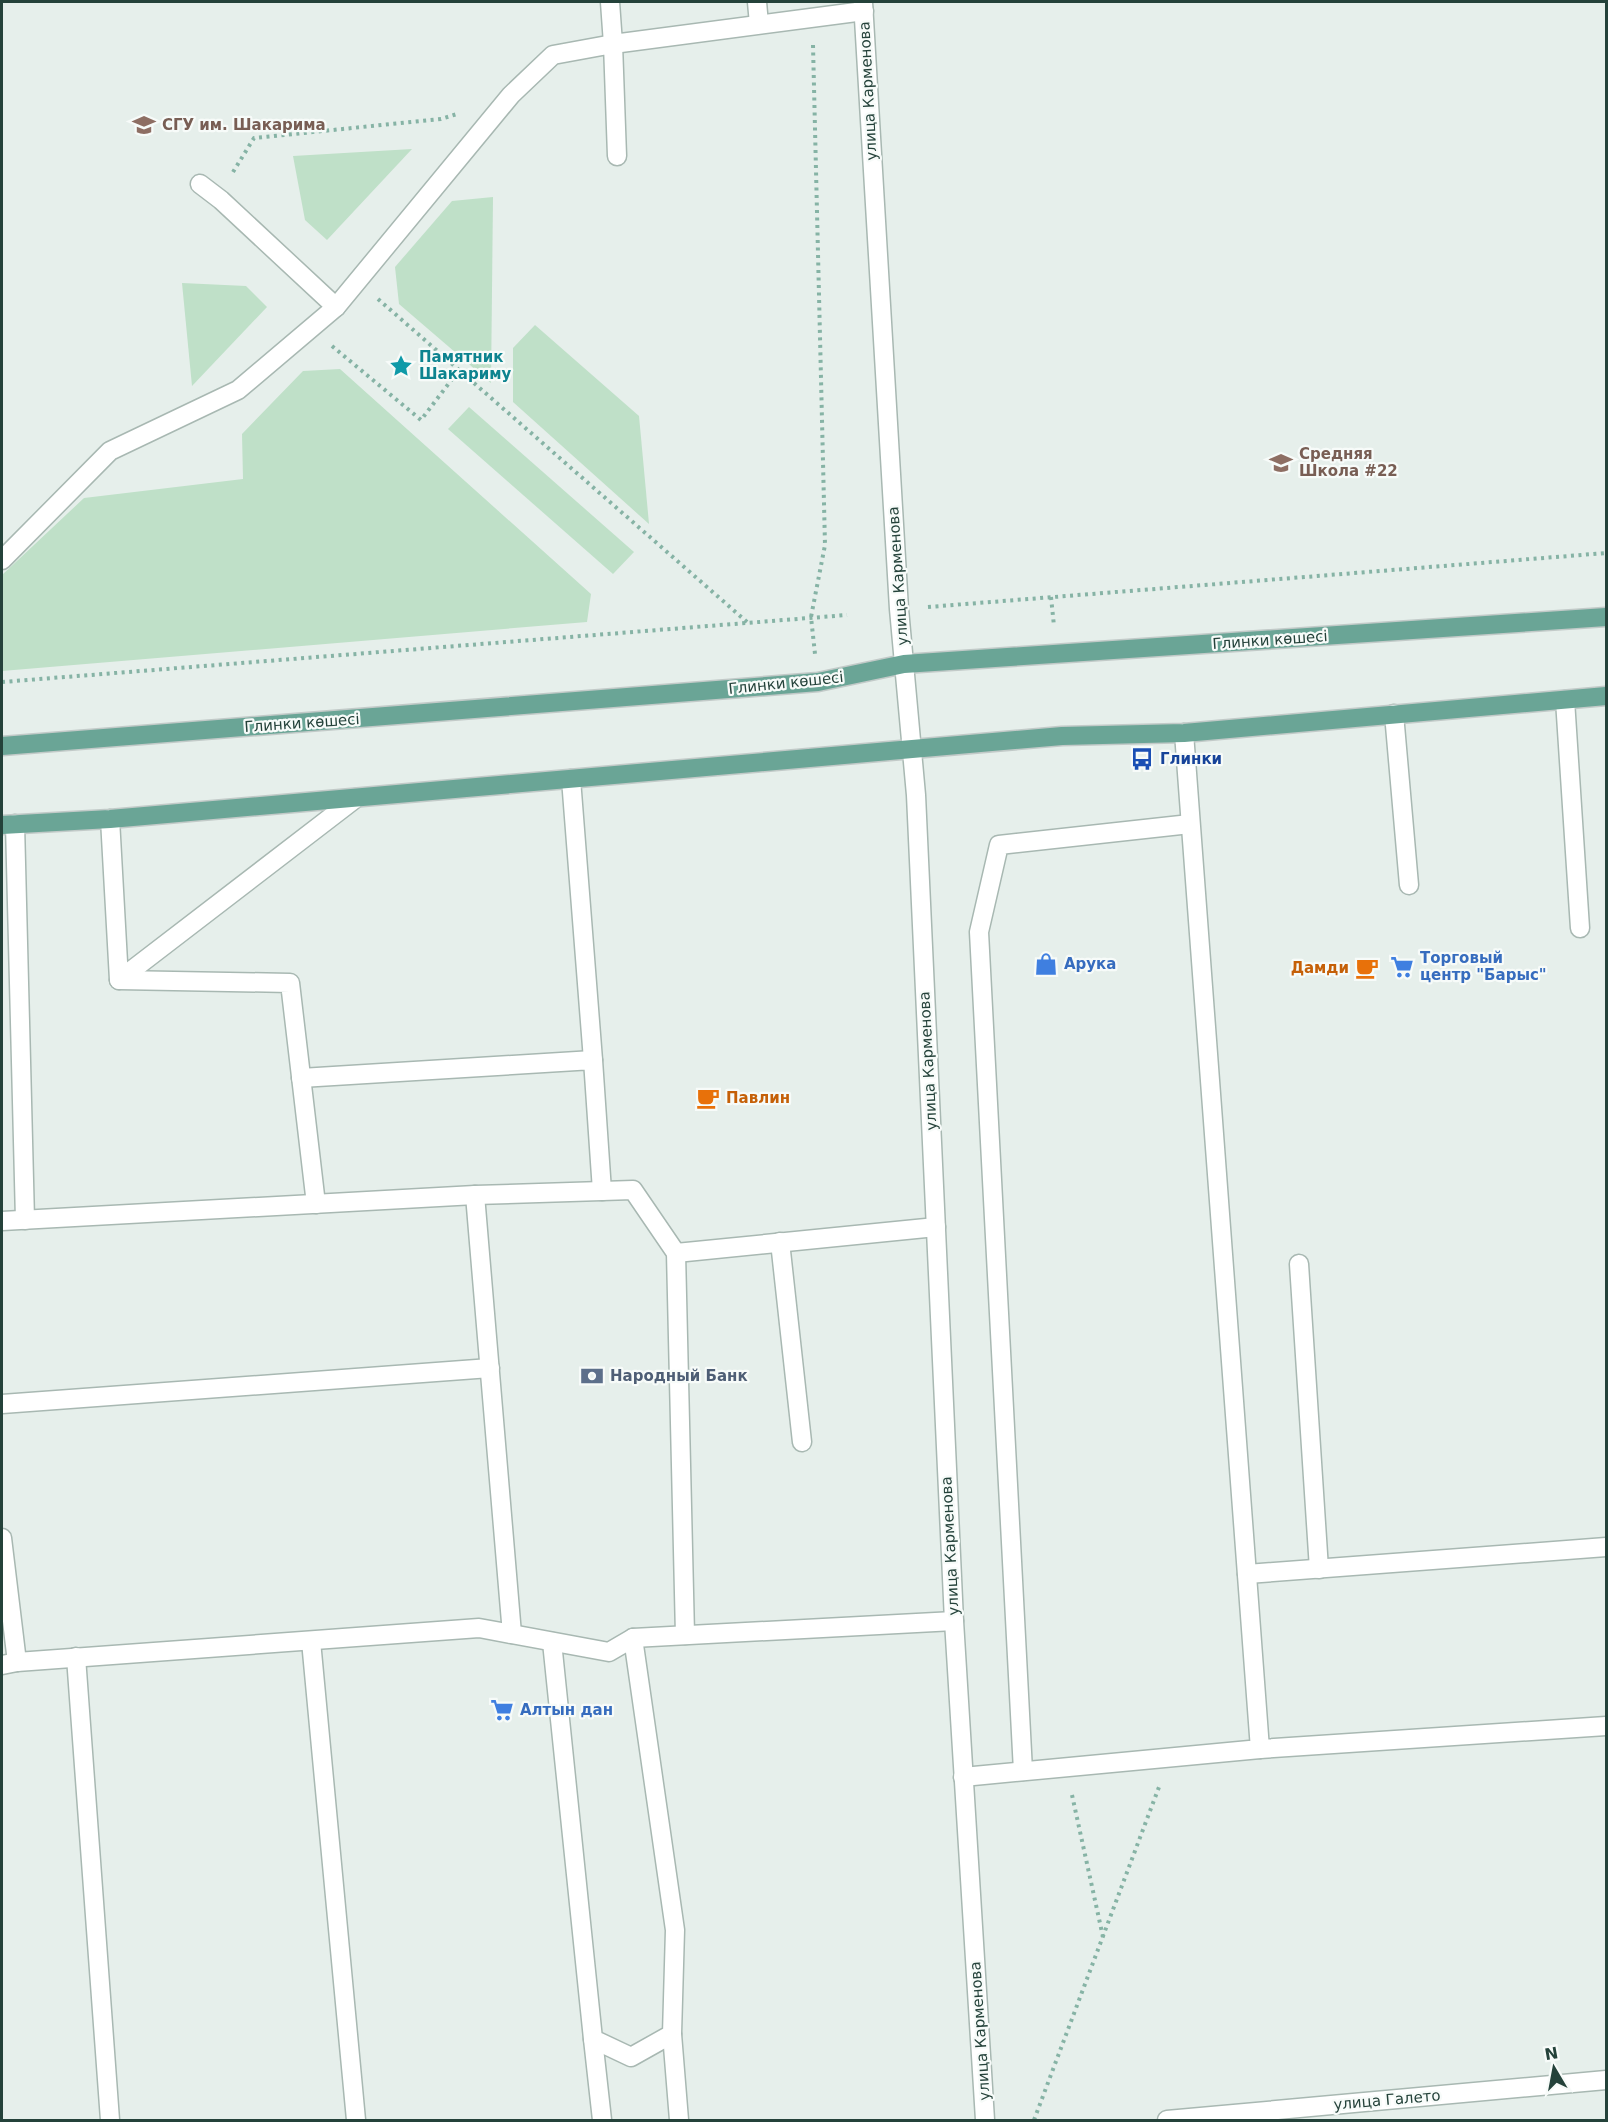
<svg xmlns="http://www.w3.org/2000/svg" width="1608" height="2122" font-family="'DejaVu Sans',sans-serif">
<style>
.green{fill:#bfe0c8}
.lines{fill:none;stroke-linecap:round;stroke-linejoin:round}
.minor-casing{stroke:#a8b8b2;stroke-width:21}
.major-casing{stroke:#c2cac8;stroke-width:21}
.path{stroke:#86b3a5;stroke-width:4;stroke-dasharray:3 4.5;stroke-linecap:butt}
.minor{stroke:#fff;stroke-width:18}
.major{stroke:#6aa596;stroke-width:18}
.labels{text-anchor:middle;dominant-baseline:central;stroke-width:4.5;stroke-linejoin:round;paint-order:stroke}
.street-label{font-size:15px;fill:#24423a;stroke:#f7fbf9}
.education-label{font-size:15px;font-weight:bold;fill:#785e54;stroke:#f7fbf9;text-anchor:start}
.culture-label{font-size:15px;font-weight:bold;fill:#0d838f;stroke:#f7fbf9;text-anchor:start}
.transit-label{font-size:15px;font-weight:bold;fill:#164399;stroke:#f7fbf9;text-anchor:start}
.shop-label{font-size:15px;font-weight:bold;fill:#366cbe;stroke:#f7fbf9;text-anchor:start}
.food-label{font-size:15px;font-weight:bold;fill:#c56008;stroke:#f7fbf9;text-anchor:end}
.service-label{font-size:15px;font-weight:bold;fill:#4e5e75;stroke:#f7fbf9;text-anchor:start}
</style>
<rect width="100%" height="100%" fill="#e6efeb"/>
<g class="green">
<path d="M412,149L327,240L305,220L293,156Z"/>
<path d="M493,197L491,383L399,304L395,267L452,201Z"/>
<path d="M182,283L246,286L267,307L192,386Z"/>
<path d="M535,325L639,416L649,524L513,402V348Z"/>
<path d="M340,369L591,594L587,622L2,671V575L84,498L243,479L242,434L303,371Z"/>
<path d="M469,407L634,552L613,574L448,429Z"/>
</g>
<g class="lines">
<g class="minor-casing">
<g id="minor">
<path d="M610,2L613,44L864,11"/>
<path d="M757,2L759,24"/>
<path d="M863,2L899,609L916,795L954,1621L985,2120"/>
<path d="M200,184L221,200L336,307"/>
<path d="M2,560L110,451L238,390L336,307L511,95L553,55L613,44L617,156"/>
<path d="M1565,700L1580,928"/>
<path d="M1394,714L1409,885"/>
<path d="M571,779L593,1060"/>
<path d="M110,819L119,980L356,798"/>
<path d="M15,824L25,1220"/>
<path d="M119,980L290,983L316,1204"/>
<path d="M301,1078L593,1060L602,1191"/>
<path d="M475,1195L512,1634"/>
<path d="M2,1221L475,1195L633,1190L676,1253L685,1635"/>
<path d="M780,1242L802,1442"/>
<path d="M676,1253L936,1227"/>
<path d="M1299,1264L1319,1569"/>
<path d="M2,1404L490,1368"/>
<path d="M2,1538L17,1662"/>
<path d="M1247,1574L1606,1547"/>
<path d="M311,1641L356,2120"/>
<path d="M552,1642L593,2039L631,2057L672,2034L675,1930L633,1638"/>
<path d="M76,1657L110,2120"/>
<path d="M2,1665L17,1662L479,1628L609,1652L633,1638L954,1621"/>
<path d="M1260,1749L1606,1726"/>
<path d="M1023,1771L979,932L999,845L1190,824"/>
<path d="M963,1777L1260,1749L1184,733"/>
<path d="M672,2034L679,2120"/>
<path d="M593,2039L602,2120"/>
<path d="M1167,2120L1606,2080"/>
</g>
</g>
<g class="major-casing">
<g id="major">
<path d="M2,746L818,682L904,664L1606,617"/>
<path d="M2,825L110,819L1062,736L1184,733L1606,696"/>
</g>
</g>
<g class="path">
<path d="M813,45L825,545L811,617L815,654"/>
<path d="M233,172L254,138L441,119L457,114"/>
<path d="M378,299L747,622"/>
<path d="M332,346L421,420L459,370"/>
<path d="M1051,597L1054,626"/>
<path d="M928,607L1606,553"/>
<path d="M2,682L847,615"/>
<path d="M1072,1795L1103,1937"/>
<path d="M1034,2120L1159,1787"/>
</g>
<use href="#minor" class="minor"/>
<use href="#major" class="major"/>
</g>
<defs>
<g id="university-bare" transform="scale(1.8)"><path d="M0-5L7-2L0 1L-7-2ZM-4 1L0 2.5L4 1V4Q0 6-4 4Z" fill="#8d6e63" stroke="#f7fbf9" stroke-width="2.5" paint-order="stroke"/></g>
<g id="sight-bare" transform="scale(1.8)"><path d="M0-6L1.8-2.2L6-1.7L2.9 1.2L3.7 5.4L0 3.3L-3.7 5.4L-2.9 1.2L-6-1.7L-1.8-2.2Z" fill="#0f9aa8" stroke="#f7fbf9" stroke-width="2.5" paint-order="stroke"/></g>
<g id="school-bare" transform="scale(1.8)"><path d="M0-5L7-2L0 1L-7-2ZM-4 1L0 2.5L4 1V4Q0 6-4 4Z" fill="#8d6e63" stroke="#f7fbf9" stroke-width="2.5" paint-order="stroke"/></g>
<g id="bus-bare" transform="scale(1.8)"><path d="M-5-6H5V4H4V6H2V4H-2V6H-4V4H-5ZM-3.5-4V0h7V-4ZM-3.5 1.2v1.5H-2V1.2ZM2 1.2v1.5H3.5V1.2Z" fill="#1a4fb4" stroke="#f7fbf9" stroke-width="2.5" paint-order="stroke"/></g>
<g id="shop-bare" transform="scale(1.8)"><path d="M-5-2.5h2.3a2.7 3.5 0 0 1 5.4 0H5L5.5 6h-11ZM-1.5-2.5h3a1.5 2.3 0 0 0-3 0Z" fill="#3f7fe0" stroke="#f7fbf9" stroke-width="2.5" paint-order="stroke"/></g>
<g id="supermarket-bare" transform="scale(1.8)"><path d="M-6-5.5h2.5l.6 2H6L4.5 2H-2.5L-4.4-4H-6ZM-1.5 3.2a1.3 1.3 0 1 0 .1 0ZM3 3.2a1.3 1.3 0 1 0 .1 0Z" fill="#3f7fe0" stroke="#f7fbf9" stroke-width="2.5" paint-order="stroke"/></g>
<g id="cafe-bare" transform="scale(1.8)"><path d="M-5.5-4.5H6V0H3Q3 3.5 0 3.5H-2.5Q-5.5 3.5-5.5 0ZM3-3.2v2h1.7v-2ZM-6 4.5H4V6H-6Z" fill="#e8710a" stroke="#f7fbf9" stroke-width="2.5" paint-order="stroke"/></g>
<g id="bank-bare" transform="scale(1.8)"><path d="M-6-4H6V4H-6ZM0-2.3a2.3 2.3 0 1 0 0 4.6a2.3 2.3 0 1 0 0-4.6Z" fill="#5c6f8a" stroke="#f7fbf9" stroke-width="2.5" paint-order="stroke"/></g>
</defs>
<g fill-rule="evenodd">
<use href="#university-bare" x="144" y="125"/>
<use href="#sight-bare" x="401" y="366"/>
<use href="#school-bare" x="1281" y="463"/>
<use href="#bus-bare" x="1142" y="759"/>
<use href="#shop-bare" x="1046" y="964"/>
<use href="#supermarket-bare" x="1402" y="967"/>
<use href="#cafe-bare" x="1367" y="968"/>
<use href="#cafe-bare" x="708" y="1098"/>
<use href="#bank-bare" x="592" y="1376"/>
<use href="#supermarket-bare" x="502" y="1710"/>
</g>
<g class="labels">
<g class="street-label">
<text transform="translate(868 91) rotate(-93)">улица Карменова</text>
<text transform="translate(898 576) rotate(-94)">улица Карменова</text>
<text transform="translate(1270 640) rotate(-4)">Глинки көшесі</text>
<text transform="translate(786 683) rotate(-6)">Глинки көшесі</text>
<text transform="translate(302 723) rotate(-4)">Глинки көшесі</text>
<text transform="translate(928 1061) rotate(-93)">улица Карменова</text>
<text transform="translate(950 1546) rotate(-93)">улица Карменова</text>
<text transform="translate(980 2031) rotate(-94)">улица Карменова</text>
<text transform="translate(1387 2100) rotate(-5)">улица Галето</text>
</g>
<g class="education-label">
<text x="162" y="125">СГУ им. Шакарима</text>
<text x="1299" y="454">Средняя<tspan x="1299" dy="17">Школа #22</tspan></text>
</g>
<g class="culture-label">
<text x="419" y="357">Памятник<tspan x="419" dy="17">Шакариму</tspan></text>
</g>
<g class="transit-label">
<text x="1160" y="759">Глинки</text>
</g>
<g class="shop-label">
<text x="1420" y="958">Торговый<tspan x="1420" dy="17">центр "Барыс"</tspan></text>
<text x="1064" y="964">Арука</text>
<text x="520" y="1710">Алтын дан</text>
</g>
<g class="food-label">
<text x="1349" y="968">Дамди</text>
<text x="726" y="1098" text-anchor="start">Павлин</text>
</g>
<g class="service-label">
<text x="610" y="1376">Народный Банк</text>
</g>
</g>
<rect width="1608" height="2122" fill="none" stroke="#24423a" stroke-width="6"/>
<g transform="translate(1554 2068) rotate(350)" stroke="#f7fbf9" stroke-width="4.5" paint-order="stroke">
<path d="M0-4.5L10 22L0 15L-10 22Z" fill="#24423a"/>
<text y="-9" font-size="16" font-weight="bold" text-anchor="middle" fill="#24423a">N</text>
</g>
</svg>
